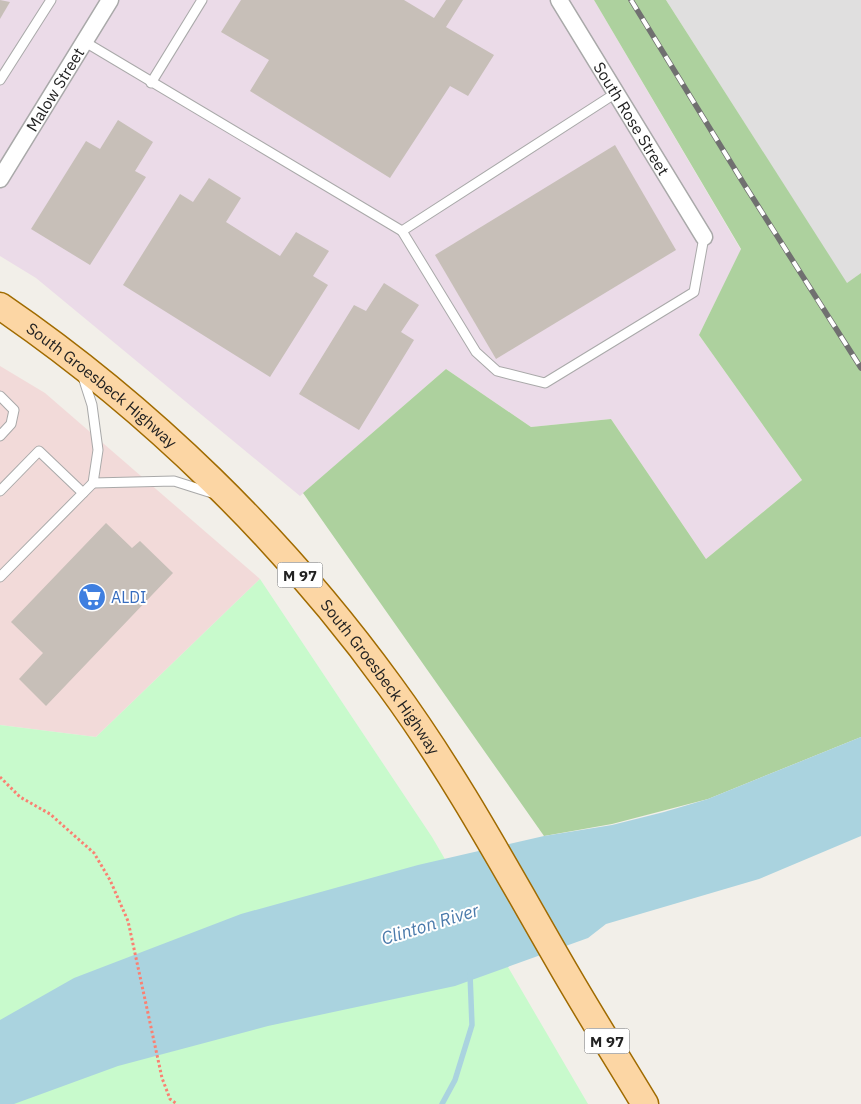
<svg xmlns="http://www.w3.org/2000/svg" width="861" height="1104" font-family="'IBM Plex Sans',sans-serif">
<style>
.residential{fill:#e0dfdf}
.commercial{fill:#f2dad9}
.industrial{fill:#ebdbe8}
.forest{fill:#add19e}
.park{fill:#c8facc}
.water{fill:#aad3df}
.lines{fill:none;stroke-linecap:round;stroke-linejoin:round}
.stream{stroke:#aad3df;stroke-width:5.5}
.building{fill:#c7bfb8}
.service-casing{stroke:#a9a9a9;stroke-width:11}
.minor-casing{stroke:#a9a9a9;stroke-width:19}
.primary-casing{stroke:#a06b00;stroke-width:29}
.path{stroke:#fa8072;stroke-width:3;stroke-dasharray:2.5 2.5;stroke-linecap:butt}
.service{stroke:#fff;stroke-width:9}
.minor{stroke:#fff;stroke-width:16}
.primary{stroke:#fcd6a4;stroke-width:26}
.rail-casing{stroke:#707070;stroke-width:5.5}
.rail{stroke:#fff;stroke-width:4;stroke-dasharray:11;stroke-linecap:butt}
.labels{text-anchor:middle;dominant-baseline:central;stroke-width:4;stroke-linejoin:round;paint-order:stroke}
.shield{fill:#fff;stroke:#646464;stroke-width:1}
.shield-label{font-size:15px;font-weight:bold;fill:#222}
.street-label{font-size:16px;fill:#222;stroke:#fff}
.shop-label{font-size:16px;fill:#366cbe;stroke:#fff;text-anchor:start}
.water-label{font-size:18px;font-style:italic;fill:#4a7aab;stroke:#fff}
</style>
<rect width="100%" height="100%" fill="#f2efe9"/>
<path class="residential" d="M666,0H861V273L847,284Z"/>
<path class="commercial" d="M0,366L45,393L260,579L96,737L0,725Z"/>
<path class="industrial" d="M0,0H594L741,250L699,335L802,480L706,559L611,419L531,427L446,369L300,496L36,278L0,256Z"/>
<path class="forest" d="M594,0H666L847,283L861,273V737L708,799L612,824L544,836L303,493L446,369L531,427L611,419L706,559L802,480L699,335L741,249Z"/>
<path class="park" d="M260,579L432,837L588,1104H14L0,1091V725L96,737Z"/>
<path class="water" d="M861,737V836L759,879L606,924L588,938L455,986L268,1026L118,1066L14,1104H0V1020L74,978L241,914L418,865L544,836L612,825L664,812L708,799Z"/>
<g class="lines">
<path class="stream" d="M442,1104L455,1080L472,1025L470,974"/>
</g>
<g class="building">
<path d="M0,0L10,2L0,19Z"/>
<path d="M241,0H404L434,18L446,0H463L446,27L494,55L468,96L450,86L390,178L250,91L269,60L221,32Z"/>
<path d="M118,120L153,142L135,171L146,177L90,265L31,229L86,141L100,149Z"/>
<path d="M615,145L676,250L496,359L435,255Z"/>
<path d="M209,178L241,198L226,222L280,256L296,232L329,251L313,276L328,285L270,377L123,285L180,194L193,202Z"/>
<path d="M384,283L419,305L401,332L414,340L359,430L299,394L354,305L366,311Z"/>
<path d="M106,523L132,548L140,541L173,573L46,706L19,679L43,653L11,622Z"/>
</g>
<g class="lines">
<g class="service-casing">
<g id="service">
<path d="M85,42L402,231L616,93"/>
<path d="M0,80L51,0"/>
<path d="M151,83L202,0"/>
<path d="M402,231L476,352L497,371L545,383L694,292L704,237"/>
<path d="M83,377L92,405L98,450L93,483L174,481L215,494"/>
<path d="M0,396L14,410L11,424L0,436"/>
<path d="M0,491L39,451L83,493"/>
<path d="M0,577L93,483"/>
</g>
</g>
<g class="minor-casing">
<g id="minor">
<path id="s1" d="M559,0L704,237"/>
<path id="s2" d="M0,179L110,0"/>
</g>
</g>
<g class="primary-casing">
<g id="primary">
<path id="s3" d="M0,306C149,408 284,540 390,686C457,777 510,877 567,975C592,1018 619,1061 645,1104"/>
</g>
</g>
<path class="path" d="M0,777L20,797L50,814L94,853L110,880L128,921L162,1078L170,1099L177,1104"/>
<use href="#service" class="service"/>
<use href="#minor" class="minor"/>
<use href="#primary" class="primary"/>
<g class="rail-casing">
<path id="rail" d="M631,0L744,184L861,368"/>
</g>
<use href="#rail" class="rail"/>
</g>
<defs>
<g id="supermarket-disc" transform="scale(1.4375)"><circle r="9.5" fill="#3f7fe0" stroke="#fff"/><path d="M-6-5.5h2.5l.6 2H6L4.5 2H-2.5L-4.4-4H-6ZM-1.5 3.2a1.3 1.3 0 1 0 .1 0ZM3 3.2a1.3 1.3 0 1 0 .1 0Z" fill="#fff"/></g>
</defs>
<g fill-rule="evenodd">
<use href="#supermarket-disc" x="92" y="597"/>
</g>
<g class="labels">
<g class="shield">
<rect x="277.5" y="562.5" width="45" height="25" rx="4"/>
<rect x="584.5" y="1028.5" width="45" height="25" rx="4"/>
</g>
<g class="shield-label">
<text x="300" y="575">M 97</text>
<text x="607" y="1041">M 97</text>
</g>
<g class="street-label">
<text stroke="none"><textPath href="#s2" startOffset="105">Malow Street</textPath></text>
<text stroke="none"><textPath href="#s1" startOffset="139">South Rose Street</textPath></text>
<text stroke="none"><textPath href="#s3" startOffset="129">South Groesbeck Highway</textPath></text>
<text stroke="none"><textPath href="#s3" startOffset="534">South Groesbeck Highway</textPath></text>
</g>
<g class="shop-label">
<text x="111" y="597">ALDI</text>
</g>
<g class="water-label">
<text transform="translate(430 924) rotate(-17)">Clinton River</text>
</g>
</g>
</svg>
